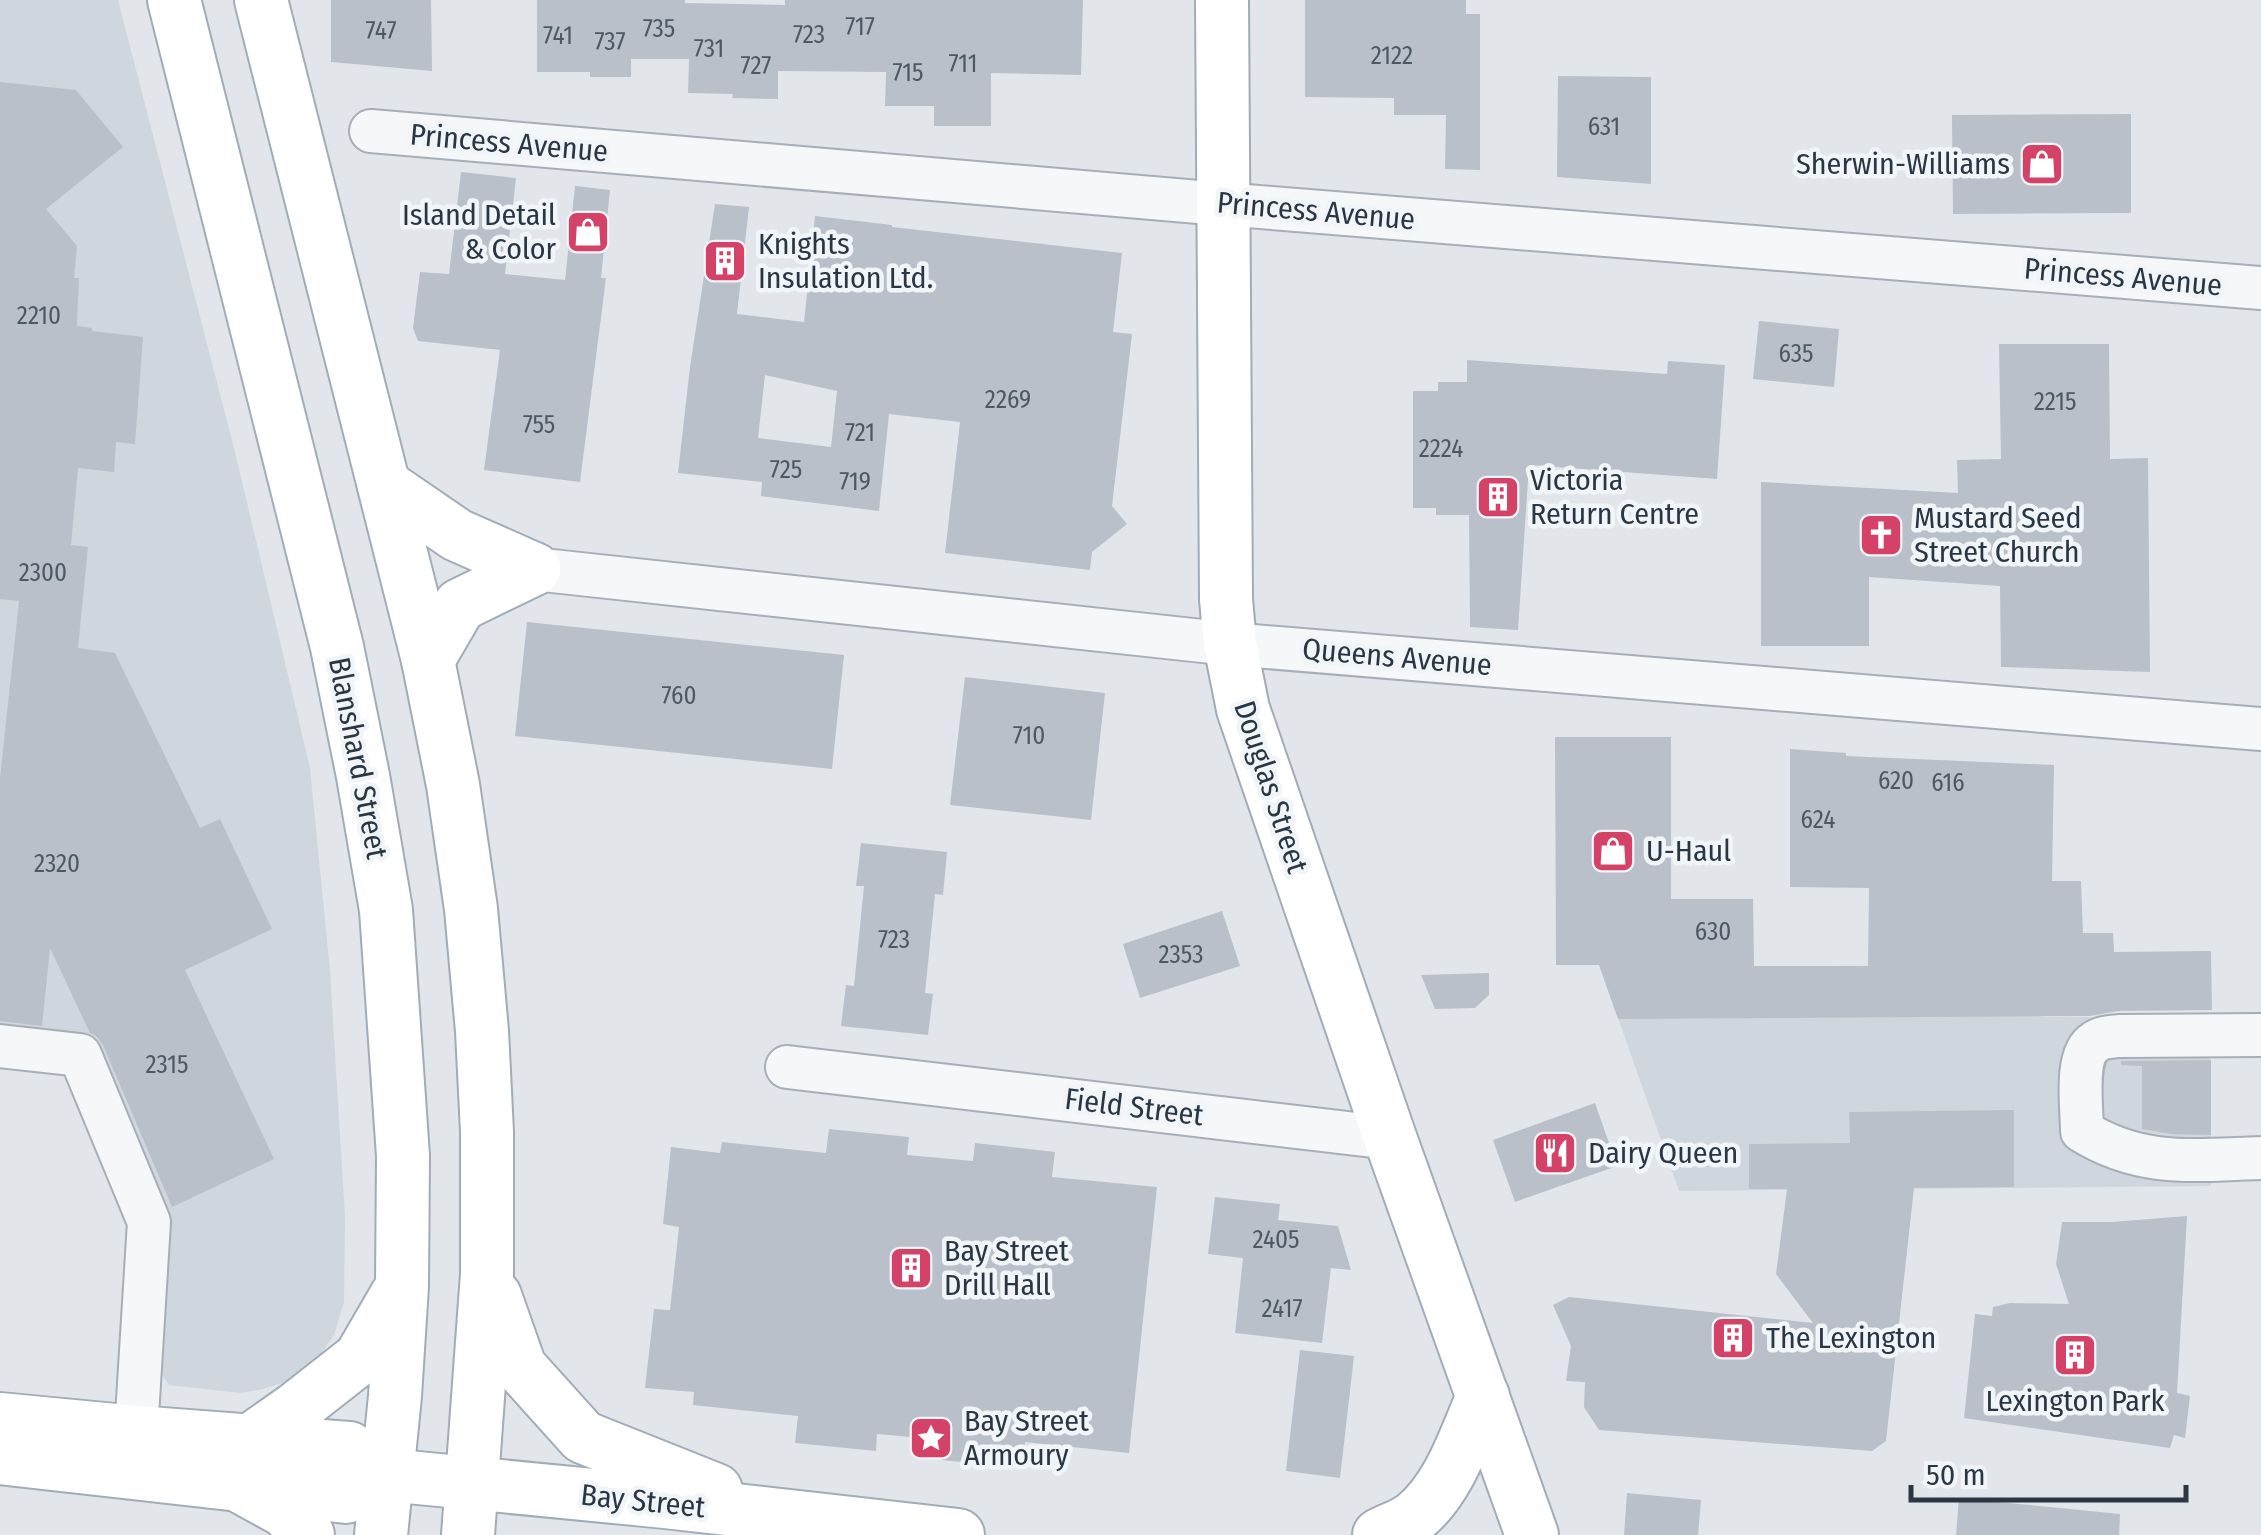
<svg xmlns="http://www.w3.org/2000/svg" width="2261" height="1535" font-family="'Fira Sans Condensed',sans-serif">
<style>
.built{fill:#d0d6dd}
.building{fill:#b9c0c9;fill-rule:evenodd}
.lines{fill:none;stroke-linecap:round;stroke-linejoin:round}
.minor-casing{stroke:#a7aeb6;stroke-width:46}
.major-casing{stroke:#a0acb7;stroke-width:56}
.minor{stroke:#f5f7f9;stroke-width:42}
.major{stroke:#fff;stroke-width:52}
.labels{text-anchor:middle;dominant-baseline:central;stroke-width:9;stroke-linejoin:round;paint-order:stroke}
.number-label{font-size:25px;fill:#4d5865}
.street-label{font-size:30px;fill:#293644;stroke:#f2f5f8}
.poi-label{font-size:30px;fill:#293644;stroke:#f2f5f8;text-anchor:start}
</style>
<rect width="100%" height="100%" fill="#e2e6eb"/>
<g class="built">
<path d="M0,0H118L235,452L310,768L330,971L345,1217L344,1302L334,1335L315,1363L290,1381L263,1389L239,1393L169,1385L153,1360L166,1218L79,1033L0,1024Z"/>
<path d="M2024,965L2041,1017H2210L2211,1186L1679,1191L1600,967Z"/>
</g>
<g class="building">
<path d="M331,0H431L432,71L331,62Z"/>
<path d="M537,0H685V3L785,5V0H1083L1081,75L991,73V126H934V106H885L886,72L778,71V99L732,98L733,94L688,93L689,59H631V77H590V72H537Z"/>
<path d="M1305,0H1466V14H1480V170L1445,169L1446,115H1394V98L1305,97Z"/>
<path d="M1558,76L1651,77V184L1557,177Z"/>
<path d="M0,82L76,90L123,147L46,209L77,246L74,278H79L77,326L92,328V331L143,337L135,444L116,442L114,472L78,468L71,545L88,547L78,648L115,653L200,828L220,819L272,929L185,970L274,1159L172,1207L103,1045L96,1036L90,1033L50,948L42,1026L0,1021V778L19,601L0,599Z"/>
<path d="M2131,114V213L1953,214L1952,115Z"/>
<path d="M461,172L516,178L505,274L565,280L575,186L610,190L601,278H606L580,482L484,470L500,350L418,341L413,328L420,272L449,274Z"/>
<path d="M715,204L749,207L737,314L804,322L815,216L892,225V227L1122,253L1113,332L1132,334L1112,506L1127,524L1092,552L1090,570L945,553L960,422L889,414L879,511L761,496L762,482L678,473L690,367ZM765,375L837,391L831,447L758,438Z"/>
<path d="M1759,321L1839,329L1834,387L1753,379Z"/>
<path d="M1999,344H2109L2110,459L2148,458L2150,672L2001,667L2000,586L1869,577V646H1761V482L1958,493L1957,460L2001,459Z"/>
<path d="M1467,360L1667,374L1668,361L1725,365L1717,479L1529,465L1518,630L1470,627L1469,515H1436V508H1413V391H1438V382H1467Z"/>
<path d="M527,622L844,655L832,769L515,736Z"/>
<path d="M965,677L1105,693L1091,820L950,805Z"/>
<path d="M1555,737H1671V899H1753L1754,966H1868L1869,888L1790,887V749L1846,753V756L2054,765L2052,881H2081L2083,933H2113L2114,952L2211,951L2212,1010L2119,1011L2090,1016L1618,1019L1599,965H1556Z"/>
<path d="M861,843L947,852L943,895L935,894L925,993L933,994L928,1035L841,1026L846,985L854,986L864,886H856Z"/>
<path d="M1222,911L1240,966L1140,998L1123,944Z"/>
<path d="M1489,973V995L1475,1008L1435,1009L1421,975Z"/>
<path d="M2211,1060V1135L2171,1134L2142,1129V1066L2121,1065V1061Z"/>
<path d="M1595,1103L1617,1166L1515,1202L1493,1140Z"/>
<path d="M2014,1110V1187L1914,1188L1886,1441L1872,1451L1599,1430L1584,1407L1585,1382L1566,1381L1571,1346L1553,1305L1569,1297L1813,1323L1776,1274L1787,1189H1749V1144L1850,1143L1849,1112Z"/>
<path d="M829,1129L909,1137L907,1155L973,1161L975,1143L1055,1152L1052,1177L1157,1187L1129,1453L1025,1442L1022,1468L942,1460L944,1441L911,1437L877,1434L876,1451L795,1443L798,1416L693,1405L694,1392L645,1388L654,1309L670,1310L679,1227L663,1224L671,1147L720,1153L722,1142L826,1153Z"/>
<path d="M1215,1197L1280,1204L1278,1220L1338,1226L1351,1270L1331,1268L1322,1343L1235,1333L1243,1258L1208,1254Z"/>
<path d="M2187,1216L2177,1393L2190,1396L2185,1438L2174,1435L2170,1448L1964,1418L1975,1314L1992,1316L1993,1307L2010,1303L2069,1304L2056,1264L2062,1222H2112Z"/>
<path d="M1300,1350L1354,1356L1340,1478L1286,1471Z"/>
<path d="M1627,1493L1701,1500L1698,1535H1624Z"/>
<path d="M1959,1498L2120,1514L2119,1535H1956Z"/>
</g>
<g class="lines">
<g class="minor-casing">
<g id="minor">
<path d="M371,131L1222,204L2261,288"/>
<path d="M534,569L1230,644L2261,729"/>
<path d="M2261,1035L2119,1036C2111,1037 2102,1037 2095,1042C2074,1055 2082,1108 2082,1131C2142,1168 2194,1160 2261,1158"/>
<path d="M0,1046L80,1055L149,1222L136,1432"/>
<path d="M787,1067L1390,1138"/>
</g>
</g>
<g class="major-casing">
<g id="major">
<path d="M174,0L337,647L363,776L386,910L403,1156L402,1286L395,1396L381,1535"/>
<path d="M261,0L428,660L453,785L471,909L482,1031L487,1132V1274L468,1535"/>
<path d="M1222,0L1226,599L1230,644L1243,709L1388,1132L1532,1535"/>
<path d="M384,485L457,535L534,569"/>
<path d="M428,660L460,605L534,569"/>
<path d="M495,1296L520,1367L583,1437L716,1490"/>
<path d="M0,1419L136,1432L349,1448L387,1475L665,1502L958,1535"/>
<path d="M248,1442L295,1409L360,1358L396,1296"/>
<path d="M0,1458L346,1497L387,1475"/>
<path d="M243,1488L285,1511L308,1535"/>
<path d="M1379,1535C1390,1529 1404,1525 1414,1517C1449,1490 1466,1435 1483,1396"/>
</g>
</g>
<use href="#minor" class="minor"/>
<use href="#major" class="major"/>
</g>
<defs>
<g id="shop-square" transform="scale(2.25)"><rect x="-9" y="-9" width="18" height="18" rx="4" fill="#d54268" stroke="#f2f5f8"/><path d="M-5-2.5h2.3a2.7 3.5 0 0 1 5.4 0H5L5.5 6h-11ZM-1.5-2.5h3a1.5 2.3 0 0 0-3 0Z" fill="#fff"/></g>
<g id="building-square" transform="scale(2.25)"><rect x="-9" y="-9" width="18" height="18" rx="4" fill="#d54268" stroke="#f2f5f8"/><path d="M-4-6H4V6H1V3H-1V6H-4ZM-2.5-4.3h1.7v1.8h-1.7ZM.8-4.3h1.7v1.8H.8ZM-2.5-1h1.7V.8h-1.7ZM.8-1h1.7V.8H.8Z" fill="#fff"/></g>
<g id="church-square" transform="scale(2.25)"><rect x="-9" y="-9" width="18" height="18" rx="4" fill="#d54268" stroke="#f2f5f8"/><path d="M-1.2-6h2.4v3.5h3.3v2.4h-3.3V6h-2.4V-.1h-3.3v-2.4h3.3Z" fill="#fff"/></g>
<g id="restaurant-square" transform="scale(2.25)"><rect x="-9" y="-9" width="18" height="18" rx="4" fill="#d54268" stroke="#f2f5f8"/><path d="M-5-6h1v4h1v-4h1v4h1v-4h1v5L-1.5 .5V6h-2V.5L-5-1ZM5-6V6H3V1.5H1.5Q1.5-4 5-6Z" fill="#fff"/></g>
<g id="sight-square" transform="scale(2.25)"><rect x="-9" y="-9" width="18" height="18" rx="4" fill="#d54268" stroke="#f2f5f8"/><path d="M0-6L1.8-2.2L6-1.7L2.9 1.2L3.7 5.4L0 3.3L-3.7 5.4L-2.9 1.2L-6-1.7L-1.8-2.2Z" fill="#fff"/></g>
</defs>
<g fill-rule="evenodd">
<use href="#shop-square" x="2042" y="164"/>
<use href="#shop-square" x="588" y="232"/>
<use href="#building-square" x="725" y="261"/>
<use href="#building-square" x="1498" y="497"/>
<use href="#church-square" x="1881" y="535"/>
<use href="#shop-square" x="1613" y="851"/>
<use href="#restaurant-square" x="1555" y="1153"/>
<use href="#building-square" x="911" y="1268"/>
<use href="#building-square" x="1733" y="1338"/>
<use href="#building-square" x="2075" y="1355"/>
<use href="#sight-square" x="931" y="1438"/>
</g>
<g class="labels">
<g class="number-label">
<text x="860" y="27">717</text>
<text x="659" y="29">735</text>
<text x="381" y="31">747</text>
<text x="809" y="35">723</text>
<text x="558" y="36">741</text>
<text x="610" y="42">737</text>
<text x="709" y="49">731</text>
<text x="1392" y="56">2122</text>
<text x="963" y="64">711</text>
<text x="756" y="66">727</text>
<text x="908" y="73">715</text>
<text x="1604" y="127">631</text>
<text x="39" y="316">2210</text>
<text x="1796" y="354">635</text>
<text x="1008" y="400">2269</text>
<text x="2055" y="402">2215</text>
<text x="539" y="425">755</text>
<text x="860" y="433">721</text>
<text x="1441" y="449">2224</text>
<text x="786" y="470">725</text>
<text x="855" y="482">719</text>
<text x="43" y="573">2300</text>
<text x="679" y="696">760</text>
<text x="1029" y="736">710</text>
<text x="1896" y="781">620</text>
<text x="1948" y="783">616</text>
<text x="1818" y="820">624</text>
<text x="57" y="864">2320</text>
<text x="1713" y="932">630</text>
<text x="894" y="940">723</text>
<text x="1181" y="955">2353</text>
<text x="167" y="1065">2315</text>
<text x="1276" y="1240">2405</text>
<text x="1282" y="1309">2417</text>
</g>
<g class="street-label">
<text transform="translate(509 143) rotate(5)">Princess Avenue</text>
<text transform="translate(1316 211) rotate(5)">Princess Avenue</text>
<text transform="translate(2123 277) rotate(5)">Princess Avenue</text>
<text transform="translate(1397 657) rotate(5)">Queens Avenue</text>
<text transform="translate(358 758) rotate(79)">Blanshard Street</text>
<text transform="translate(1271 787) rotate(72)">Douglas Street</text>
<text transform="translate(1134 1107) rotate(7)">Field Street</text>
<text transform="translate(643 1501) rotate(6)">Bay Street</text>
</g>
<g class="poi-label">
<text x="2010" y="164" text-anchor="end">Sherwin-Williams</text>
<text x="556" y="215" text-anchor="end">Island Detail<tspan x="556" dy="34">&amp; Color</tspan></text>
<text x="758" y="244">Knights<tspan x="758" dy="34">Insulation Ltd.</tspan></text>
<text x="1530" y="480">Victoria<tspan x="1530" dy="34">Return Centre</tspan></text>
<text x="1914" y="518">Mustard Seed<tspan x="1914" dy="34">Street Church</tspan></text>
<text x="1646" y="851">U-Haul</text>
<text x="1588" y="1153">Dairy Queen</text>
<text x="944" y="1251">Bay Street<tspan x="944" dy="34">Drill Hall</tspan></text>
<text x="1766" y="1338">The Lexington</text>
<text x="2075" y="1401" text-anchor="middle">Lexington Park</text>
<text x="964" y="1421">Bay Street<tspan x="964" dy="34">Armoury</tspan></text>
</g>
</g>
<path d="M1911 1485v15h275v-15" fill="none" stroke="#293644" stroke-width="5"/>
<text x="1926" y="1485" font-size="30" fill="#293644" stroke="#f2f5f8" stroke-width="8" paint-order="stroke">50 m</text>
</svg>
